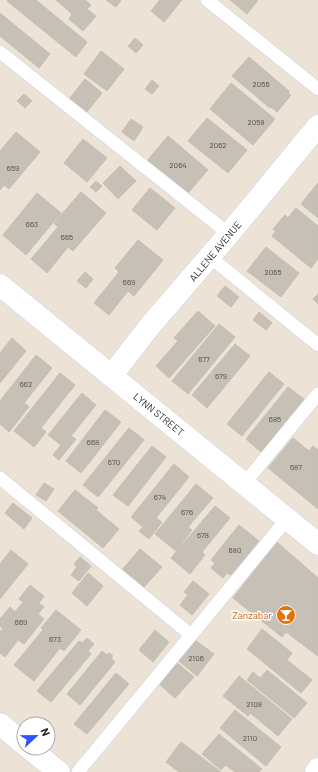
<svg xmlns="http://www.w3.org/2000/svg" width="318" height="772" font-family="Barlow,sans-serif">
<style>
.building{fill:#c6c0b6;stroke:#c6bfb0}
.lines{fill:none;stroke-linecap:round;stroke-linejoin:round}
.lane-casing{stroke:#cccfe2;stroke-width:14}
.street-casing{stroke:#cccfe2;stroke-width:23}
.secondary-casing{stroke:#cccfe2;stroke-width:23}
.lane{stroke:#fff;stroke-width:13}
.street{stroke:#fff;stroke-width:22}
.secondary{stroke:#fff;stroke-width:22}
.labels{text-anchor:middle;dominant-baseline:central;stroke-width:3;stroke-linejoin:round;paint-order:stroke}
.number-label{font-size:8px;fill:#4f4d4b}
.street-label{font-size:10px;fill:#272727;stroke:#fff}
.food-label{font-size:10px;fill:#c56008;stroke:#fff;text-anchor:end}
</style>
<rect width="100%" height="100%" fill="#ece3d6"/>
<g class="building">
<path d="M8,0H36L87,42L76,57L7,1Z"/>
<path d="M56,0H85L91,5L87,9L96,16L83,31L69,19L72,14Z"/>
<path d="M106,0H121L116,7Z"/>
<path d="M160,0H182L164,22L151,11Z"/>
<path d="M230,0H258L247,14Z"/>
<path d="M0,13L50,54L39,68L0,36Z"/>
<path d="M135,38L143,45L136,53L128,46Z"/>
<path d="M101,51L124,69L107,91L84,74Z"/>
<path d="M249,57L289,91L288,93L291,95L277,112L271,107L270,108L232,76Z"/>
<path d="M85,79L102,93L86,113L69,99Z"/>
<path d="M152,80L159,86L152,94L145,89Z"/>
<path d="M231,83L275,119L253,145L210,109Z"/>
<path d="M24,94L32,101L25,108L17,101Z"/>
<path d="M207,118L247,150L228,173L188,141Z"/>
<path d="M131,119L143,127L134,141L122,132Z"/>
<path d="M16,132L40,152L9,189L4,185L0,190V151Z"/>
<path d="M168,136L208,170L187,194L147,161Z"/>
<path d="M83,139L107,158L87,182L64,163Z"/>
<path d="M120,166L136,181L118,199L103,183Z"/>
<path d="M96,181L102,186L96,192L90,187Z"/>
<path d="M318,183V218L301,204Z"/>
<path d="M150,188L175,208L157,230L132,210Z"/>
<path d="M81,192L106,213L73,251L68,247L47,273L31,259L58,227L54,223Z"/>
<path d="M37,193L61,213L26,255L3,235Z"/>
<path d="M296,208L318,226V259L311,268L272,236L276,231L273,229L285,215L288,218Z"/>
<path d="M138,240L163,260L134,296L128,291L109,315L94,303L119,272L115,268Z"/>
<path d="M266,247L299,273L281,297L247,271Z"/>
<path d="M85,272L93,279L86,288L77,281Z"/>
<path d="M225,286L239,297L231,307L217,296Z"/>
<path d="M318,294V304L313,299Z"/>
<path d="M198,311L215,326L169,378L156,366L178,341L174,338Z"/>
<path d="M259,312L272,323L266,330L253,320Z"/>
<path d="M219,324L235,337L188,394L172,381Z"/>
<path d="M12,338L26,351L0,383V353Z"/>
<path d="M235,344L250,356L207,408L192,395Z"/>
<path d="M36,355L52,368L24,403L29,407L9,432L0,424V401Z"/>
<path d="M269,372L284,384L242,436L227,424Z"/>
<path d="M60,373L75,385L41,428L46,432L34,447L14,431Z"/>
<path d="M288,387L304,399L261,452L246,439Z"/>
<path d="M82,393L96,405L71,436L76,439L59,460L53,455L61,445L48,435Z"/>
<path d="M105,410L121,422L81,473L66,461Z"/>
<path d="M129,428L144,440L98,497L83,485Z"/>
<path d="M293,438L309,451L313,446L318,450V509L268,468Z"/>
<path d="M152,446L166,457L128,506L113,495Z"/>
<path d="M174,464L189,477L156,518L162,522L149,539L139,531L143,527L131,517Z"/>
<path d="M44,483L54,489L46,501L36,495Z"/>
<path d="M196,484L213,498L188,527L192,530L176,551L155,534Z"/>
<path d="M75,490L98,508L96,510L119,529L103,548L58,511Z"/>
<path d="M13,503L32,518L24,529L5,513Z"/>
<path d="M215,506L230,518L202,552L205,555L190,574L171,558Z"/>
<path d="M239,525L259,541L231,575L227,573L223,578L211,568L215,563L211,560Z"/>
<path d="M277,542L318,578V656L286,632L282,637L233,598Z"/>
<path d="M140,549L162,567L143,588L122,570Z"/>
<path d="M11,550L28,564L0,599V564Z"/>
<path d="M80,557L91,566L79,581L71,575L77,567L74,564Z"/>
<path d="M88,573L103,586L87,606L72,593Z"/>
<path d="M193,581L209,594L192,615L180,605L188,595L184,592Z"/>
<path d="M30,585L44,596L39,603L44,607L38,614L44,619L24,644L18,640L5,657L0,653V632L3,628L0,626V619L10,607L15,612L23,602L19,599Z"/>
<path d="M56,610L81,630L64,651L60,648L34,681L14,665L43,630L41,628Z"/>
<path d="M262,629L292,653L287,660L312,680L301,693L247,649Z"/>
<path d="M155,630L169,642L153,662L139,650Z"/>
<path d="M87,638L94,644L88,651L91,654L51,702L37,691L79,641L82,643Z"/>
<path d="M195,640L214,654L197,676L179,661Z"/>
<path d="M102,651L107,655L109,653L113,656L111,658L115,662L80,705L67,694Z"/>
<path d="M176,662L194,677L175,698L158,683Z"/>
<path d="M267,670L307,703L294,718L247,680L253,672L260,678Z"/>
<path d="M116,673L129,684L87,734L74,724Z"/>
<path d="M239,676L292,719L278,736L250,713L248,716L223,696Z"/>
<path d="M235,710L281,747L266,766L220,728Z"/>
<path d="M219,734L262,769L259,772H235L226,765L221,770L202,754Z"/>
<path d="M181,742L221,772H179L166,762Z"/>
</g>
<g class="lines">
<g class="lane-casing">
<g id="lane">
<path d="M207,0L318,89"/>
<path d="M0,52L229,234"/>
<path d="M210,257L318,345"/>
<path d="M0,478L191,635"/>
<path d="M244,484L318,394"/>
<path d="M78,772L287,519"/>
</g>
</g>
<g class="street-casing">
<g id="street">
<path d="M0,285L318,544"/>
<path d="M112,375L149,327L229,234L318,126"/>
<path d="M0,724L24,744"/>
<path d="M29,748L59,772"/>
</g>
</g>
<g class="secondary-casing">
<path id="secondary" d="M316,772L318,769"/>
</g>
<use href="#lane" class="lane"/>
<use href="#street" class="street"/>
<use href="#secondary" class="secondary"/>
</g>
<defs>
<g id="bar-disc" transform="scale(1)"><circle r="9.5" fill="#e8710a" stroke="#fff"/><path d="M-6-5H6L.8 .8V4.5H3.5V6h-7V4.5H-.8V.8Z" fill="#fff"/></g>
</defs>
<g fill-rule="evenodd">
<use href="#bar-disc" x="286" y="615"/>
</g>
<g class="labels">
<g class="number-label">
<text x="261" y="84">2056</text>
<text x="256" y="122">2058</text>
<text x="218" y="145">2062</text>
<text x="178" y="165">2064</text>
<text x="13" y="168">659</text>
<text x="32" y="224">663</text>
<text x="67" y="237">665</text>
<text x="273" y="272">2065</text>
<text x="129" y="282">669</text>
<text x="204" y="359">677</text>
<text x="221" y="376">679</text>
<text x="26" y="384">662</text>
<text x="275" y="419">685</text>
<text x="93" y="442">668</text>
<text x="114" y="462">670</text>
<text x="296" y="467">687</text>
<text x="160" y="497">674</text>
<text x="187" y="512">676</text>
<text x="203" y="535">678</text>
<text x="235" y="550">680</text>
<text x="21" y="622">669</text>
<text x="55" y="639">673</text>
<text x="196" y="658">2106</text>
<text x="254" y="704">2108</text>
<text x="250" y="738">2110</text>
</g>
<g class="street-label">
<text transform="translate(215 251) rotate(-50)">ALLENE AVENUE</text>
<text transform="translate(159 414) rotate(39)">LYNN STREET</text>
</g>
<g class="food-label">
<text x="272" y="615">Zanzabar</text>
</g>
</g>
<g transform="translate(36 736) rotate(68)"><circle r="19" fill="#ffffff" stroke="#a9a9a9"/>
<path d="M0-3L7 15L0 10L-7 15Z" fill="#3051ff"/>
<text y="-6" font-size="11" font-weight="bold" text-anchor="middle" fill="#272727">N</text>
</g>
</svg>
